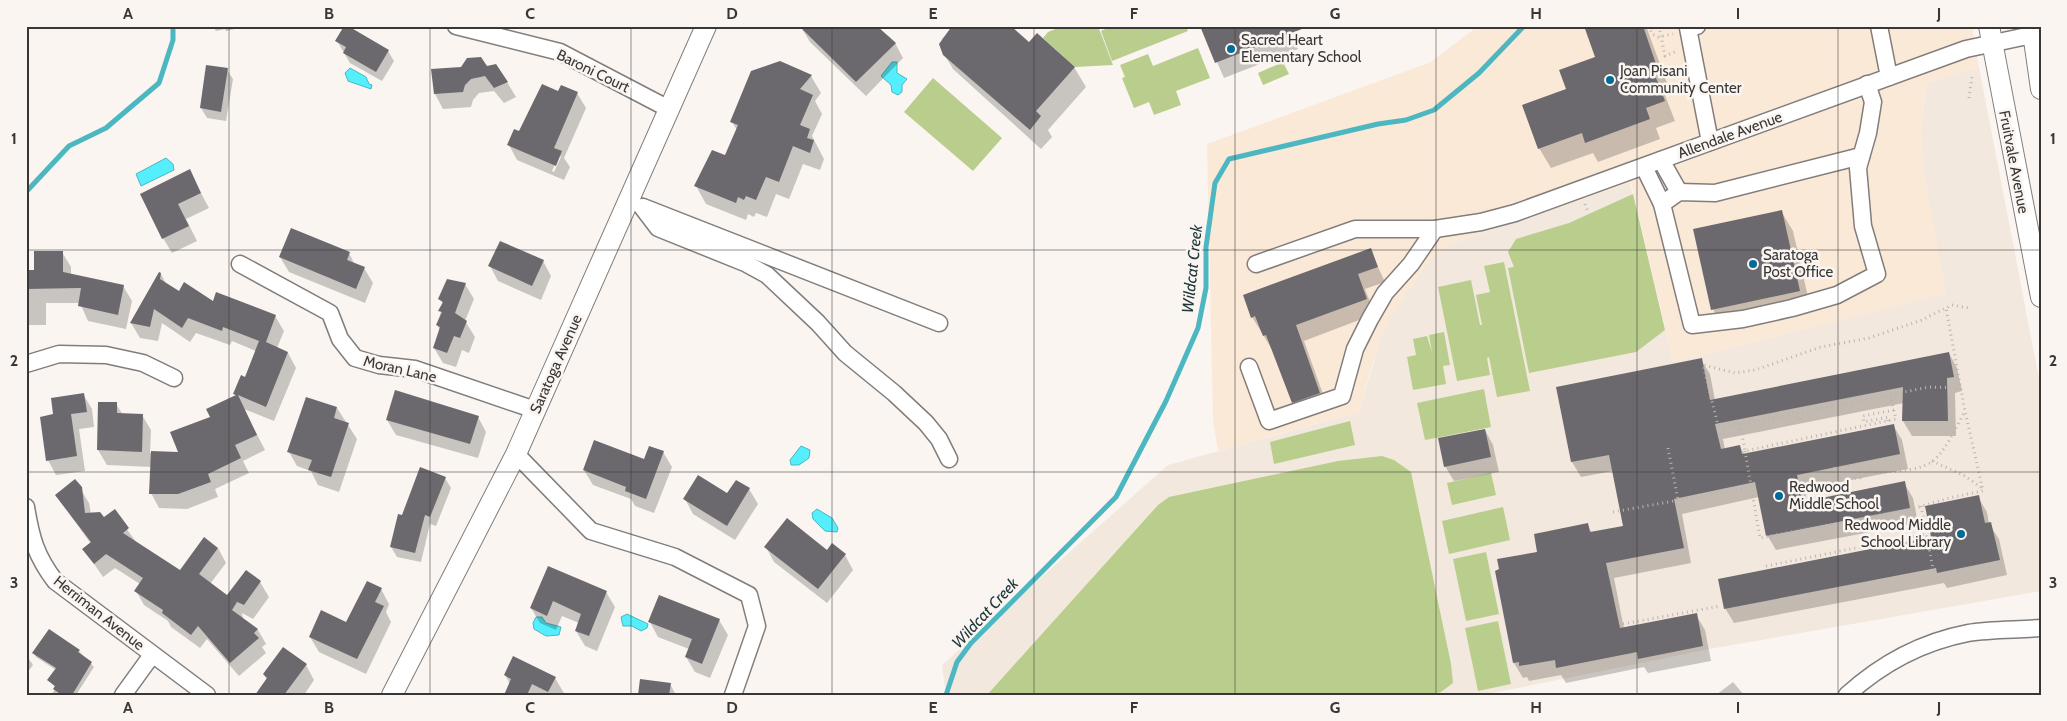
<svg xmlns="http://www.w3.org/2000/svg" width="2067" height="721" font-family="Cabin,sans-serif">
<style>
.commercial{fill:#fbe9d8}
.built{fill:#f3e8de}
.green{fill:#b9ce8c}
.water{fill:#54eefc;stroke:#4cb7c1}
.shadow{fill:#0003;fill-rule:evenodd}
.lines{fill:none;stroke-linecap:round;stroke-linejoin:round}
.stream{stroke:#4cb7c1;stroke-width:5}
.building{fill:#6c696e}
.minor-casing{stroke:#827d7a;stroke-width:19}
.major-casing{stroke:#827d7a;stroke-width:22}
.path{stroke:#b9b5b2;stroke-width:3;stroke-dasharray:1 4;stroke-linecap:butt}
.minor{stroke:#fff;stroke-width:16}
.major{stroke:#fff;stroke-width:20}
.grid{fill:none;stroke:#393736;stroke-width:1;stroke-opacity:0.55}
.poi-dot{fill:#006b97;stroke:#faf5f1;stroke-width:2}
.labels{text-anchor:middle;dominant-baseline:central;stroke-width:5;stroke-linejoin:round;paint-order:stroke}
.poi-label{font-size:15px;fill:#393736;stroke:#faf5f1;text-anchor:start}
.street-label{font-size:15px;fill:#393736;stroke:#faf5f1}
.water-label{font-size:16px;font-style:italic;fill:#20393c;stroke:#faf5f1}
.neatline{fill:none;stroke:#393736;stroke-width:2}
.grid-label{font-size:16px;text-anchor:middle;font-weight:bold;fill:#393736}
</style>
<rect width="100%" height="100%" fill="#faf5f1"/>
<path class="commercial" d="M1478,26H1972L1979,67L1926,83L1924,98L1921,129L1924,174L1947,293L1673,362L1631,183L1450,244L1373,362L1359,412L1218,451L1213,420L1207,144L1431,62Z"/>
<path class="built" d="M1979,67L2041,389V591L1715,648L1483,695H946L942,665L1168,465L1359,412L1381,338L1393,313L1430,260L1450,244L1630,183L1673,362L1946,293L1924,174L1921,129L1926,83Z"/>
<g class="green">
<path d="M1063,26H1098L1113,65L1075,67L1043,38L1048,32Z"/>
<path d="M1112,26H1186L1188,31L1112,61L1101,31Z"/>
<path d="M1198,48L1210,78L1176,91L1181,105L1154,115L1149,102L1134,108L1122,78L1125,77L1120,65L1148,54L1153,66Z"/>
<path d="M1283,62L1289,74L1263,85L1258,73Z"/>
<path d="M933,78L1002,138L973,171L904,112Z"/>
<path d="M1633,194L1665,330L1636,352L1529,373L1508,268L1514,267L1508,252L1516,239L1569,223Z"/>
<path d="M1504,262L1530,391L1497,397L1489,357L1487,358L1490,375L1457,381L1438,287L1471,280L1480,325H1482L1476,295L1490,292L1484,266Z"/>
<path d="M1444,332L1450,365L1443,366L1446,384L1413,390L1407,357L1416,355L1413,339L1427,336L1432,352L1429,335Z"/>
<path d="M1484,389L1491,427L1425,440L1417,403Z"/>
<path d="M1350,421L1355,445L1274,464L1270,442Z"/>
<path d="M1382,456L1394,460L1411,472L1451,664L1453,683L1441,692L1429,695H987L1158,505L1169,497L1338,461Z"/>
<path d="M1491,473L1496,495L1452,505L1447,483Z"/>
<path d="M1503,507L1510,540L1449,554L1442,521Z"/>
<path d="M1486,552L1499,614L1466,621L1453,559Z"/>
<path d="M1498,621L1511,684L1478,691L1465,628Z"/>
</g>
<g class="water">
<path d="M892,62H897V73L907,79L902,85V92L898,95L892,92L891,85L881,76Z"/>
<path d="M350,68L366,77L369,84L372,85L371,89L348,81L345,73Z"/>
<path d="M166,158L173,164L174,170L141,186L136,174Z"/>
<path d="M801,446L810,450L809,458L799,465H791L790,460Z"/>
<path d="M817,509L832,518L838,528L837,532L825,531L813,519L812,513Z"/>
<path d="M627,614L648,624L647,628L641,631L632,626H623L621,617Z"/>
<path d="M536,617H542L546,623L561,627L559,635L546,636L534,629L533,623Z"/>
</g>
<g class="shadow">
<path d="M213,26H247L226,31L225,29L216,31Z"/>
<path d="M954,26L1029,44L1074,67L1086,87L1048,130L1052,137L1041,149L953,69L941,49L942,39Z"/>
<path d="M1201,26H1289L1298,49L1224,78Z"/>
<path d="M1585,26H1646L1667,83L1661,85L1675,121L1656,128L1660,139L1598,162L1593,153L1551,168L1539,148L1568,90L1597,58Z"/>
<path d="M801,27L895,43L903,58L866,96L810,42Z"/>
<path d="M337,41L388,51L394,61L382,81L350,63Z"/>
<path d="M486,67L507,82L516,97L504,103L494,91L479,93L473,100L471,107L443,109L435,94L433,70Z"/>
<path d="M227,70L233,79L226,121L207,118L201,108Z"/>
<path d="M811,76L821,93L815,101L822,114L812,136L824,159L820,170L803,164L789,199L776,194L767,217L756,213L754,217L748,214L746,220L706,204L696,186L726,157L737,130L732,122Z"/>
<path d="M559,92L577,93L586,108L564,158L570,167L564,180L517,160L509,145ZM559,155L561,157L554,172L552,171Z"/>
<path d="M189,171L209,208L186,219L197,241L172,253L163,238Z"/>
<path d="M1781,211L1793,231L1811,310L1724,329L1713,309Z"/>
<path d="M1370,250L1385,282L1365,289L1375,314L1304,341L1328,408L1301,417L1293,402L1273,351L1252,317L1245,295Z"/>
<path d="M62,252L71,267V275L123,286L132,301L126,329L88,321L80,303H46V325H26V271H35Z"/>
<path d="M349,253L355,265L364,268L373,283L365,303L289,272L280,257Z"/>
<path d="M543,261L551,276L541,300L498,281L490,266Z"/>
<path d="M161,274L166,284L180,293L275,316L284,331L277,348L288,353L296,368L274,421L244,409L265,450L243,461L249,473L215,489L218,497L187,509L159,508L151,493L152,467L107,465L98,450L100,403L116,404L123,415H142L151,430L150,453H180L212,417L236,396L235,393L245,378L256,351L232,341L230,345L196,333L190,342L162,323L158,341L140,338L131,323Z"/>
<path d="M465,284L474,299L465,321L475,337L469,353L462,350L456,367L443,363L434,348L440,330L437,325L443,304L440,299Z"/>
<path d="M1949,353L1957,368L1962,391L1955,393L1956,436H1912L1903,421L1904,403L1723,439L1725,450L1740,447L1745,455L1893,425L1902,440L1908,469L1805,489L1807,502L1904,483L1913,498L1918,523L1776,550L1767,535L1759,497L1682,514L1691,563L1614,578L1624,629L1696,615L1705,630L1711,661L1648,673L1644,667L1566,683L1561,675L1529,681L1527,677L1523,678L1514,663L1538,553L1587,524L1592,533L1625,526L1613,471L1581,477L1572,462L1557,388L1701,360L1710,374L1715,400Z"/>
<path d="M83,394L92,409L94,427L79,429L85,471L56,475L48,460L55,416Z"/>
<path d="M337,408L357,439L339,492L318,485L311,471L297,466L289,452Z"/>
<path d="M478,417L486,432L478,458L396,435L387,420Z"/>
<path d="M1485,430L1493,445L1499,472L1454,481L1445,466Z"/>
<path d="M663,452L672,467L654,513L635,506L631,499L593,485L584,470L645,461Z"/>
<path d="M445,478L451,488L436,526L430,524L421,562L397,557L391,547L403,517Z"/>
<path d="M80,488L89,503L91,514L104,519L114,511L136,542L180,571L218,548L226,563L210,584L228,597L246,572L260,582L269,597L253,619L242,613L243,619L258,630L266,644L262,647L266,653L239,676L207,639L200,648L171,627L168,621L144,605L136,591L140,584L115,568L103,577L84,549L91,544L56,495Z"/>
<path d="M749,489L758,504L735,540L693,514L685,499L728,495Z"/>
<path d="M1978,497L1987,512L1989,524L1999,539L2007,575L1947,588L1944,583L1734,623L1725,608L1932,538Z"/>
<path d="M766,547L845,555L853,570L827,603L774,562Z"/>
<path d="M549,567L606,592L615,607L597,651L585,646L576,631L579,623L562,616L556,630L540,623L531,608Z"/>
<path d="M381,589L389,604L386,612L391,622L366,674L319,652L310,637L347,624Z"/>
<path d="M719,620L728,635L710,678L695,672L686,657L689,649L658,637L650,622Z"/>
<path d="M79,651L94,667L76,695H51L56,688L49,680L56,670L36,657L34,653Z"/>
<path d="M26,655L33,665L26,674Z"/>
<path d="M306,665L314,680L304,695H259L267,680L264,674Z"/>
<path d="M505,675L555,678L564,693L505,695L510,684Z"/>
<path d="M1733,682L1744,695H1716Z"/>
<path d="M670,684L676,695H639Z"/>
</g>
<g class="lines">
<g class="stream">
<path d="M26,192L69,146L106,128L159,83L173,40V26"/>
<path d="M946,695L957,662L971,643L1116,497L1166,401L1198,328L1206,288V247L1215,183L1229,159L1378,124L1406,120L1434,110L1479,73L1524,26"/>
</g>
</g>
<g class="building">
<path d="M344,26H348L389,50L376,72L343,53L346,47L335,41Z"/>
<path d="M799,26H877L896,43L856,82Z"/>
<path d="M952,26H1011L1029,42L1037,33L1075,67L1036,111L1041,116L1030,130L943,55L939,44Z"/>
<path d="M1200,26H1307V27L1215,63Z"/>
<path d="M1584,26H1643L1656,64L1651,65L1665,101L1646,108L1650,119L1585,143L1582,133L1538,149L1522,105L1566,89L1559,70L1595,57Z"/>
<path d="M481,57L487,66L496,64L508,82L494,88L485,76L471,79L465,85L463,92L434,94L431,69L461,67L467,58Z"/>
<path d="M780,61L812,75L800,89L813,95L800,125L810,129L807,138L814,140L810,153L793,146L779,182L766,177L756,200L746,196L744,200L738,197L736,203L694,186L712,150L725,155L738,125L730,122L751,71Z"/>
<path d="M206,65L228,68L221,112L200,108Z"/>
<path d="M542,84L558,91L561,85L578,92L554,148L562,151L556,166L507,145L514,129L519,131Z"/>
<path d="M190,169L201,193L178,204L189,226L162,239L140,194Z"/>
<path d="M1782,210L1800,291L1711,310L1693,229Z"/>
<path d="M291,228L350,252L347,260L365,267L356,289L279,257Z"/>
<path d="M500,241L544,260L532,286L488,266Z"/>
<path d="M1371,248L1378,267L1358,274L1367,299L1296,325L1320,393L1292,403L1266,335L1263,336L1255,316L1251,318L1243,295Z"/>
<path d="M34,251H63V272L124,285L118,315L78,306L81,288L26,289V270H34Z"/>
<path d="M159,272L161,273L160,279L179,291L184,282L213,301L216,292L276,315L266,342L288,352L266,407L238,395L257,435L235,445L241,458L208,474L211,482L178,494H149L151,451L178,452L170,432L210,417L206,409L236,395L233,394L241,375L245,377L259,341L223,327L222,331L188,318L182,328L154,309L150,327L130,323Z"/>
<path d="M447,279L466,283L455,313L467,321L460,338L454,336L447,353L433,348L440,327L436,325L442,312L438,311L443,302L438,299Z"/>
<path d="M1949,352L1954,377L1947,378L1948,421H1902L1903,387L1715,424L1721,449L1740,445L1742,454L1894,424L1900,454L1797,475L1802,502L1905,481L1910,508L1766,536L1755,482L1674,499L1684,548L1606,563L1620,628L1697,613L1703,646L1638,659L1637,652L1556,668L1555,660L1519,666V662L1513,663L1495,571L1499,569L1497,559L1537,552L1534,534L1588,523L1590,532L1623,526L1609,455L1571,462L1556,387L1702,358L1710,400Z"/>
<path d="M395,390L479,416L470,444L386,420Z"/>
<path d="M84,393L87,412L71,414L77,456L46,461L40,417L53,414L51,398Z"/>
<path d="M306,397L337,407L334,418L349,423L331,477L308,470L312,460L287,452Z"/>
<path d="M98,402H117V413L143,414L142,452L97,450Z"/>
<path d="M1485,429L1491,457L1444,467L1438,438Z"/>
<path d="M594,440L644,459L649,446L664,451L646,499L625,491L626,487L583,470Z"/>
<path d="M420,467L446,477L430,517L425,515L415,553L390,547L398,514L402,515Z"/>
<path d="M698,475L727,493L736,480L750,488L727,526L683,499Z"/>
<path d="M75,479L82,487L85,513L100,512L104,517L115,509L129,528L123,533L180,570L204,537L218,548L199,574L227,595L246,570L261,581L244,605L233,600L237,602L232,610L258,629L254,633L259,638L230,663L198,626L191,635L162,613L163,610L134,591L143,578L106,554L94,564L82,549L91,542L55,495Z"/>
<path d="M1979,495L1985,523L1991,522L2000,560L1937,573L1936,568L1724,609L1718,579L1931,537L1925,506Z"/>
<path d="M787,518L827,550L832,543L846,554L818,589L764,547Z"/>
<path d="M548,566L607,591L589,636L575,631L581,614L553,601L547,616L530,608Z"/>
<path d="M367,581L382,588L375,602L384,606L357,659L309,637L321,610L346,622Z"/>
<path d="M659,595L720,619L702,664L685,657L692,639L648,622Z"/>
<path d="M49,629L80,650L78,652L92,662L72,695H62L53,689L55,686L47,680L56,668L32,653Z"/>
<path d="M283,647L307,664L284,695H255L267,678L263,674Z"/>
<path d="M513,656L556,677L548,692L532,684L527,695H504L511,679L504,675Z"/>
<path d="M640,679L671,683L669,695H638Z"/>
</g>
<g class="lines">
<g class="minor-casing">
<g id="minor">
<path d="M456,26L560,52L669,109"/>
<path d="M1697,26L1688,28L1710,142"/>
<path d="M1879,26L1889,77"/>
<path d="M1661,160L1679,192"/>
<path d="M1644,167L1662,204L1692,325L1743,319L1792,308L1837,295L1877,274L1863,226L1858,168L1868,133L1873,102L1867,84"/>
<path d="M1662,204L1679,192L1715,193L1861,156"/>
<path d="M642,207L658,228L745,263L767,275L818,323L845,353L894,393L926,423L939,439L949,459"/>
<path d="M643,207L939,323"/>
<path d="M240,264L330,313L340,339L355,358L379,365L415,369L535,410"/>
<path d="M1256,264L1355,229H1435L1481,222L1515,213L1966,49L2041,33"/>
<path d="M26,364L59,354L106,355L143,363L174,378"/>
<path d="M1249,367L1269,421L1342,396L1355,349L1370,319L1385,293L1411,264L1435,229"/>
<path d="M516,454L591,531L675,557L749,595L757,626L733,695"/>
<path d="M26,507C31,538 36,556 55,581L207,695"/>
<path d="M123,695L152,655"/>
<path d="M1847,695C1881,664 1922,642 1968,633C1991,629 2017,630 2041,628"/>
</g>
</g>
<g class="major-casing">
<g id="major">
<path d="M1989,26L2041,297"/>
<path d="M2032,26L2041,89"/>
<path d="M392,695L516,454L706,26"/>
</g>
</g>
<g class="path">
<path d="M1649,26L1652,34L1658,37L1673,34"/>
<path d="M1659,26L1665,56L1677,51"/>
<path d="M1969,98L1972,76"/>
<path d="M1585,204L1588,212"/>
<path d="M1961,388L1929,387L1742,424L1718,425L1703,365L1735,373L1755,370L1821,347L1869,338L1922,320L1952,305L1969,308"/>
<path d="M1888,421V417L1864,422L1863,416L1894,410"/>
<path d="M1740,424L1745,451L1896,419L1890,395"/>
<path d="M1668,448L1678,500"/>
<path d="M1745,451L1760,538L1912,509L1949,498L1983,491L1965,411L1946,308"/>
<path d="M1871,460V472"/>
<path d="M1932,461L1965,476L1982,488"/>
<path d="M1835,467V481"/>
<path d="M1817,482V470"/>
<path d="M1800,489H1811V482H1837V479L1860,478V473C1879,472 1917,473 1933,461C1947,449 1956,427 1965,411"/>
<path d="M1921,506L1934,574"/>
<path d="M1613,512L1751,487"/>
<path d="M1766,566L1926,534"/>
<path d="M1623,624L1720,606"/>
</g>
<use href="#minor" class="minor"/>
<use href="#major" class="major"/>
</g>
<path class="grid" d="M229,26V695M430,26V695M631,26V695M832,26V695M1034,26V695M1235,26V695M1436,26V695M1637,26V695M1838,26V695M26,250H2041M26,472H2041"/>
<g class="poi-dot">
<circle cx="1231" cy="49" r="5"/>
<circle cx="1610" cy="80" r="5"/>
<circle cx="1753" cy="264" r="5"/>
<circle cx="1779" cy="496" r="5"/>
<circle cx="1961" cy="534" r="5"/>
</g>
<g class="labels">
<g class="poi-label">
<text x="1241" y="40">Sacred Heart<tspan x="1241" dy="17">Elementary School</tspan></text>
<text x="1620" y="71">Joan Pisani<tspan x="1620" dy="17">Community Center</tspan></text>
<text x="1763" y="255">Saratoga<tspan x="1763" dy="17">Post Office</tspan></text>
<text x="1789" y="487">Redwood<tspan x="1789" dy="17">Middle School</tspan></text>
<text x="1951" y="525" text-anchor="end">Redwood Middle<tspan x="1951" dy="17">School Library</tspan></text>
</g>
<g class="street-label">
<text transform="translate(593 71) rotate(26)">Baroni Court</text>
<text transform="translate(1730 135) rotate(-20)">Allendale Avenue</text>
<text transform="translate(2014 162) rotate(79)">Fruitvale Avenue</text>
<text transform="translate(556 364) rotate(-66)">Saratoga Avenue</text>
<text transform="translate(400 369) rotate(13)">Moran Lane</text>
<text transform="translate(99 613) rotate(38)">Herriman Avenue</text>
</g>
<g class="water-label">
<text transform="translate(1192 269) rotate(-84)">Wildcat Creek</text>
<text transform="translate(985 613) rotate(-47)">Wildcat Creek</text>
</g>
</g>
<rect width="2067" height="721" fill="none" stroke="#faf5f1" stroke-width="55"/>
<rect x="28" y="28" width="2012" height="666" class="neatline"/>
<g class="grid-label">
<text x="128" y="19">A</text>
<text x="329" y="19">B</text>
<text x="530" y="19">C</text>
<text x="732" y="19">D</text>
<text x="933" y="19">E</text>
<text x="1134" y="19">F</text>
<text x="1335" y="19">G</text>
<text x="1536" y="19">H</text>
<text x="1738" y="19">I</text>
<text x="1939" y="19">J</text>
<text x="14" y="144">1</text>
<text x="2053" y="144">1</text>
<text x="14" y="366">2</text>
<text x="2053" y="366">2</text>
<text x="14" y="588">3</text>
<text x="2053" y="588">3</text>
<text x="128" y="713">A</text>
<text x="329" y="713">B</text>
<text x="530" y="713">C</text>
<text x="732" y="713">D</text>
<text x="933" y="713">E</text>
<text x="1134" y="713">F</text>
<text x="1335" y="713">G</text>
<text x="1536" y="713">H</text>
<text x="1738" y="713">I</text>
<text x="1939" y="713">J</text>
</g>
</svg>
